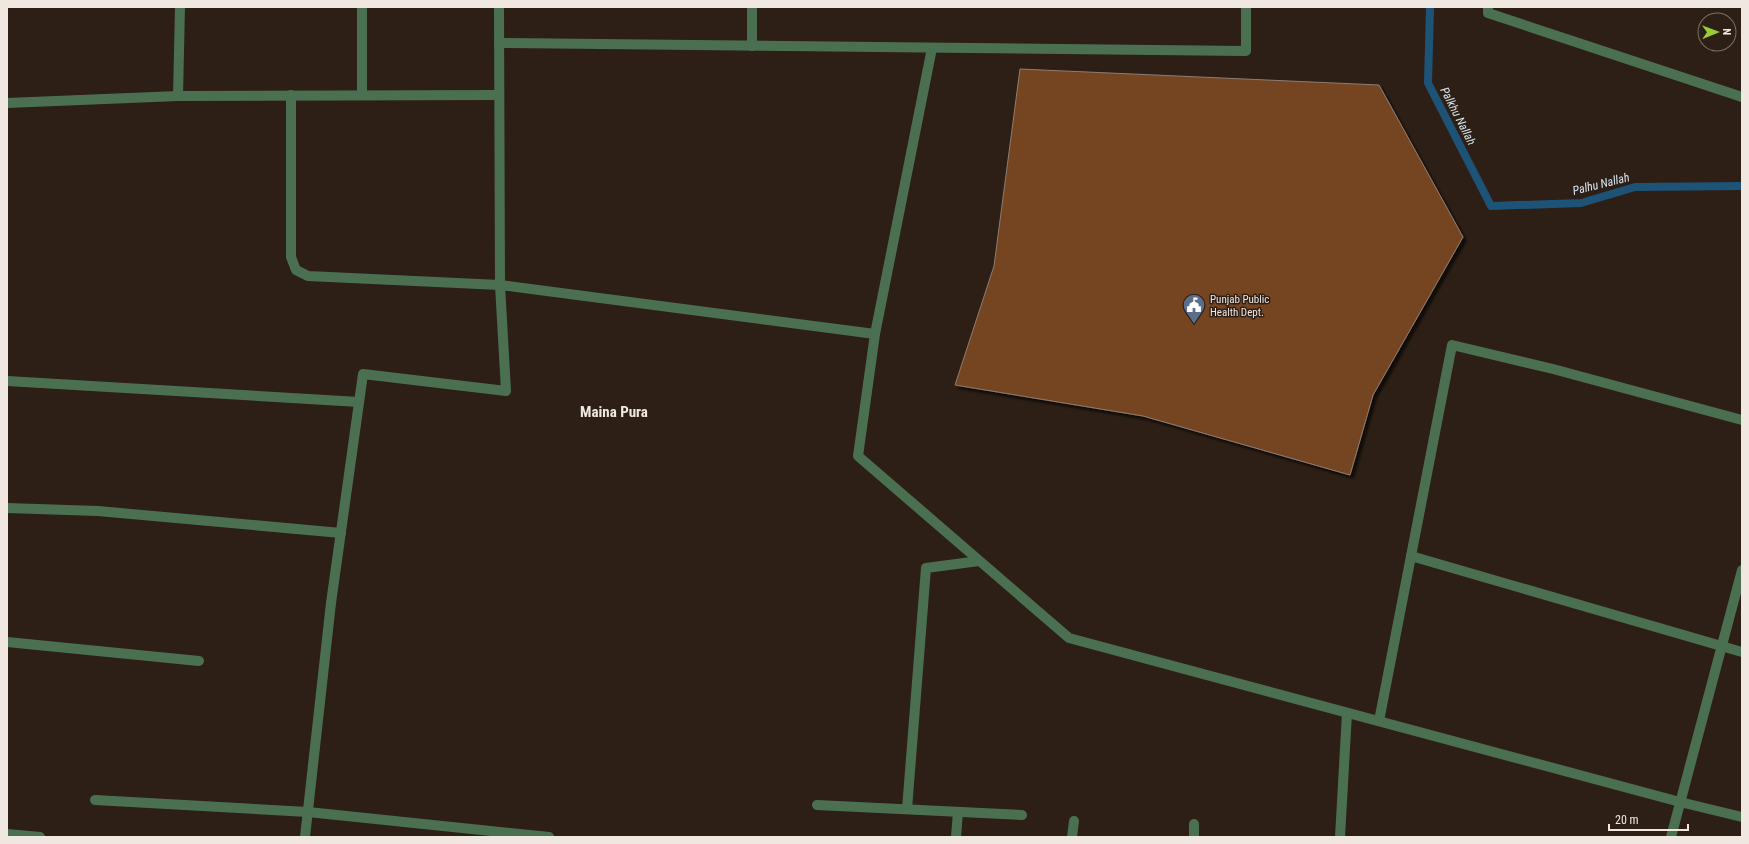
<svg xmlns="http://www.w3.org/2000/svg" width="1749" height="844" font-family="'Roboto Condensed',sans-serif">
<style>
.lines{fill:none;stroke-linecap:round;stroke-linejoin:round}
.stream{stroke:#1e5378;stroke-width:8}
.building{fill:#754521;stroke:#8d7d72;filter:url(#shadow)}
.service{stroke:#4a7051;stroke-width:10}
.minor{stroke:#4a7051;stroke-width:10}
.labels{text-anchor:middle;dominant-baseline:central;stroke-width:3;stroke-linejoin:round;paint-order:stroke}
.poi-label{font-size:11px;fill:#f0e7e1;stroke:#2d1f16;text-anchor:start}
.water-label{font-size:12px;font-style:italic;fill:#d8e7f3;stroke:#2d1f16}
.district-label{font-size:15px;font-weight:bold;fill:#f0e7e1;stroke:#2d1f16}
</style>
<defs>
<filter id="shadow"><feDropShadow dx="3.5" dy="3.5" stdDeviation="1" flood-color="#0009"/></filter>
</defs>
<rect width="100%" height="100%" fill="#2d1f16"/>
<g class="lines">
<path class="stream" d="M1430,7L1428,83L1491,206L1581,203L1635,187L1742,186"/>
</g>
<path class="building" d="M1020,69L1379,85L1463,237L1373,395L1350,475L1143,416L955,385L994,266Z"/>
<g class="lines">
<g class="service">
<path d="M7,381L359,402"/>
<path d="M7,508L98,511L341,533"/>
<path d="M7,642L199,661"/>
<path d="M95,800L308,812L549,837"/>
<path d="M817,805L1022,815"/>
<path d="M907,809L926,568L979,561"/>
<path d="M7,834L40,837"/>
<path d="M956,837L958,812"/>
<path d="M1072,837L1074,821"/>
<path d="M1194,837V824"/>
</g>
<g class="minor">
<path d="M362,7V95"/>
<path d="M752,7V46"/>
<path d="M1488,7V13L1742,97"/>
<path d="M499,43L1246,51V7"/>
<path d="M932,48L875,334L858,456L1069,638L1680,802L1742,817"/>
<path d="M291,95V257L296,270L308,276L500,285L875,334"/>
<path d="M178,96L180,7"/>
<path d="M7,103L178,96L499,95"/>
<path d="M1411,556L1742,652"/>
<path d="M1379,721L1452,345L1553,369L1742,420"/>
<path d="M305,837L331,603L363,374L506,391L500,285L499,7"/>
<path d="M1340,837L1347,713"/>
<path d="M1671,837L1742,570"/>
</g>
</g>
<defs>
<g id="civic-pin" transform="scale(1.15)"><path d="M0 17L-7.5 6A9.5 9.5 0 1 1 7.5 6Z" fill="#5c6f8a" stroke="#2d1f16"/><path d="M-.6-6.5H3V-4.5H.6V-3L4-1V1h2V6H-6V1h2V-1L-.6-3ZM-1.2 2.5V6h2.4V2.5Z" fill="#fff"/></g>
</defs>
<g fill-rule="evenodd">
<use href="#civic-pin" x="1194" y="305"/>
</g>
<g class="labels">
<g class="poi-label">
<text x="1210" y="299">Punjab Public<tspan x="1210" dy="13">Health Dept.</tspan></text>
</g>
<g class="water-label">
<text transform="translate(1458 116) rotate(63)">Palkhu Nallah</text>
<text transform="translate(1601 184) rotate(-14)">Palhu Nallah</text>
</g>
<g class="district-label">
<text x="614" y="412">Maina Pura</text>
</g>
</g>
<rect width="1749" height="844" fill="none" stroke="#f0e7e1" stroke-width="16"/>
<g transform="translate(1717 32) rotate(89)"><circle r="19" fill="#2d1f16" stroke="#7b6f67"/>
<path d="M0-3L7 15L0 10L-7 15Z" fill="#99cb36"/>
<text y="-6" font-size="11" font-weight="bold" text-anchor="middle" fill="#f0e7e1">N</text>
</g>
<path d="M1609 824v6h79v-6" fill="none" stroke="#f0e7e1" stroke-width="2"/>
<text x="1615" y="824" font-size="12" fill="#f0e7e1" stroke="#2d1f16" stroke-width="3" paint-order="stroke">20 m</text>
</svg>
